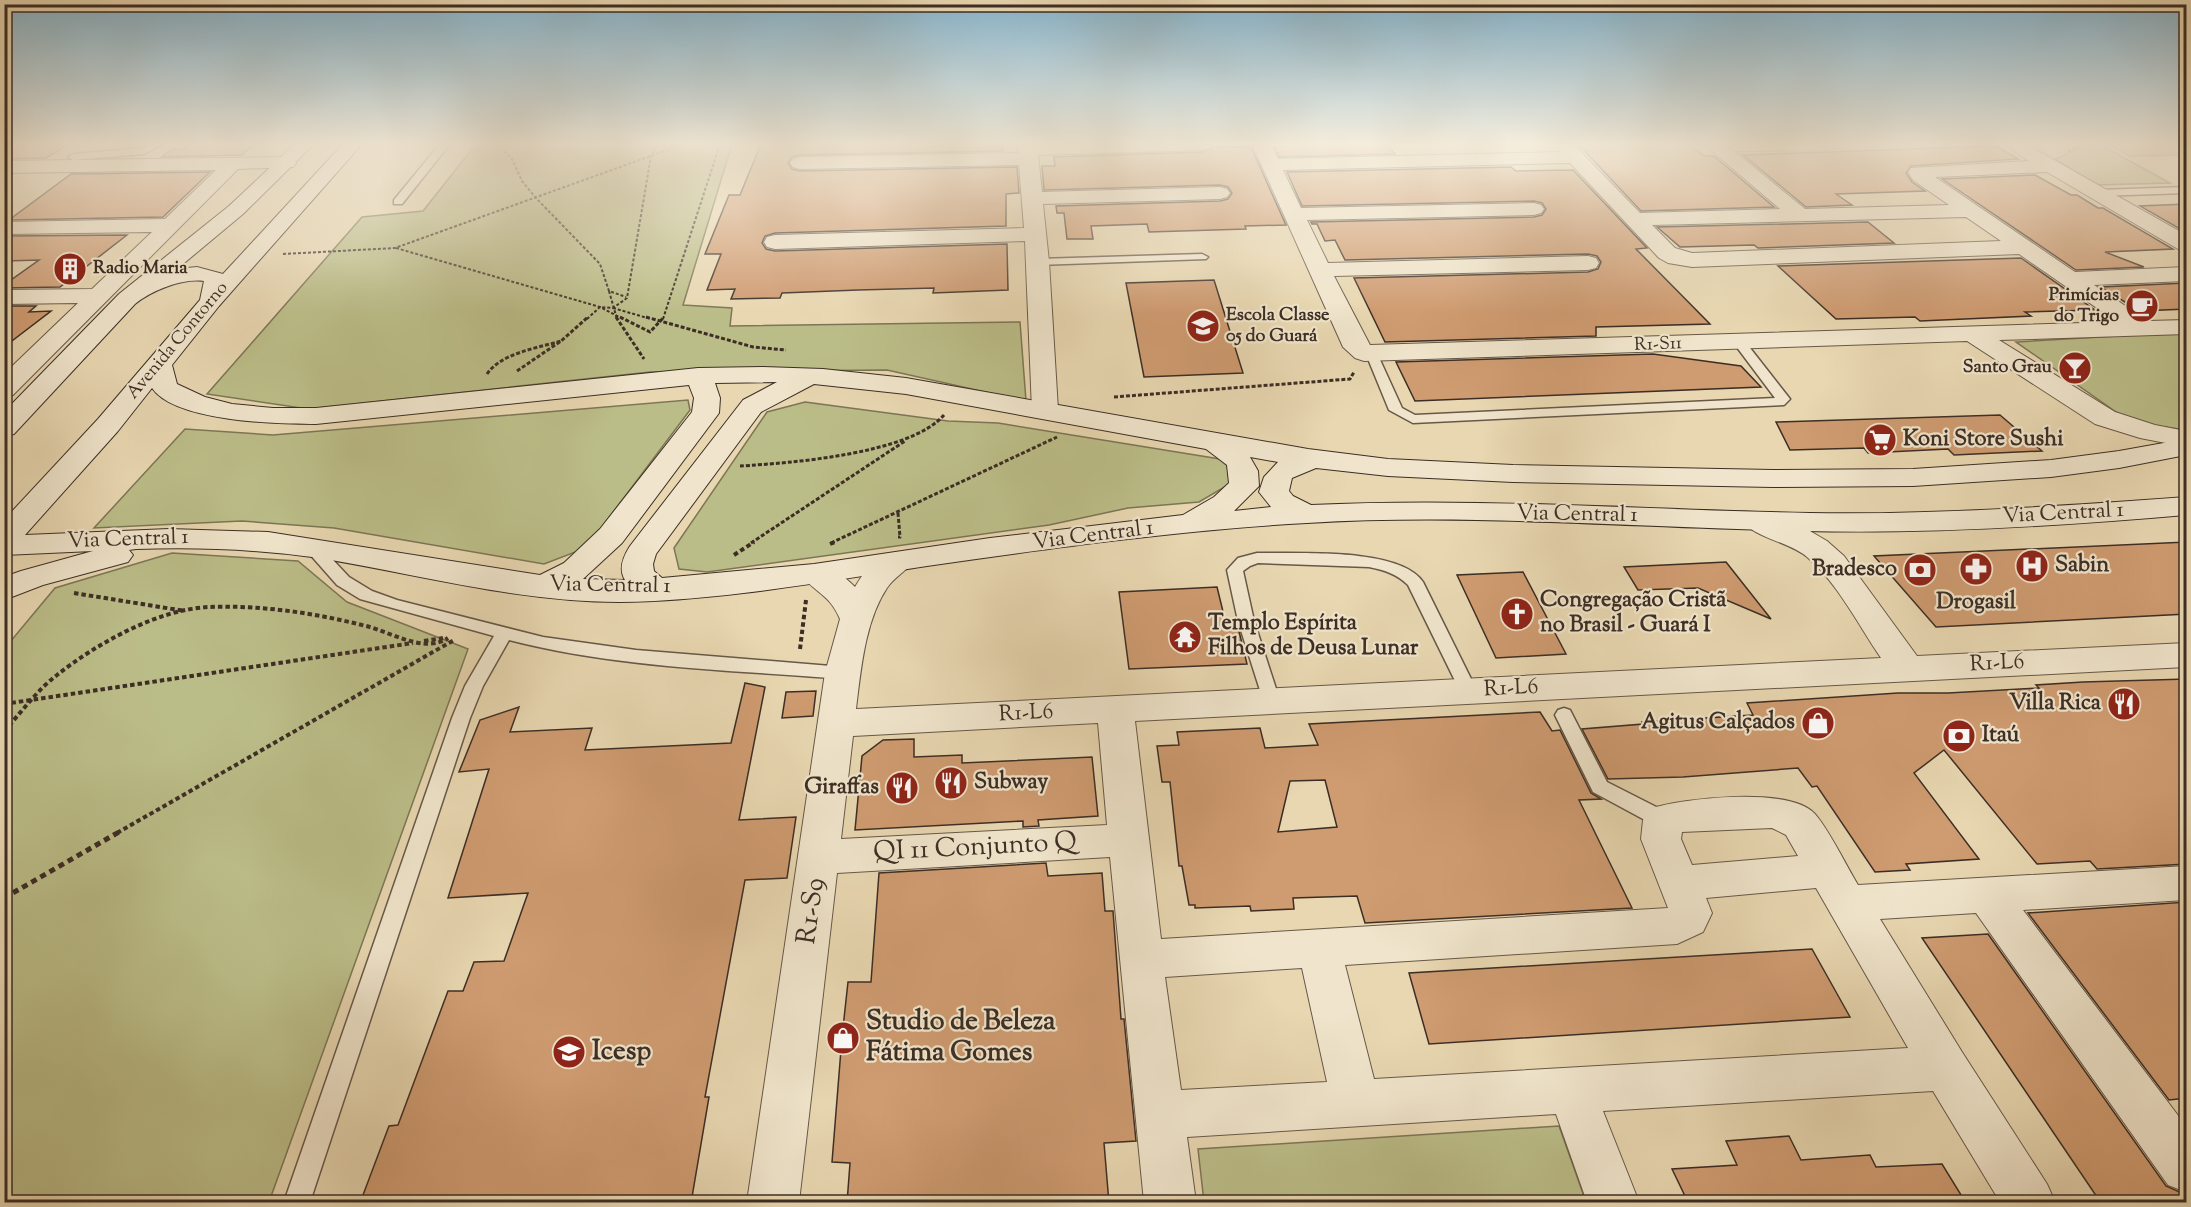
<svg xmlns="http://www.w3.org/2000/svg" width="2191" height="1207" font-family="'Sorts Mill Goudy',serif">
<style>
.green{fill:#bbbd88;stroke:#7c7656;stroke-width:1.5}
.building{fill:#cf9b71;stroke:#3c2e25;stroke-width:1.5;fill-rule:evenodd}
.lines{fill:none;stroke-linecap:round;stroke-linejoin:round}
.service-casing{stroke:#675848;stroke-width:3}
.minor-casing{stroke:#675848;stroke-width:2}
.secondary-casing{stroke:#3c2e25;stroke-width:2}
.path-far3{stroke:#3c2e25;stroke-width:2;stroke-dasharray:3 2;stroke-linecap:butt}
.path-far2{stroke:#3c2e25;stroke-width:3;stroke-dasharray:4 2;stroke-linecap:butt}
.path-far1{stroke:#3c2e25;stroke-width:4;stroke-dasharray:4.5 3;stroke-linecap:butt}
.path{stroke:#3c2e25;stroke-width:5;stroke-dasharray:6 4.5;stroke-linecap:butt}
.service{fill:#f0e5cc;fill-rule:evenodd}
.minor{fill:#f0e5cc;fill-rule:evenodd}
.secondary{fill:#f0e5cc;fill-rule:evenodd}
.labels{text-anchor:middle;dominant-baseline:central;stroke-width:4.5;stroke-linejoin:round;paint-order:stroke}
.far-poi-label{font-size:18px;font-weight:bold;fill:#3c2e25;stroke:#f0e5cc;text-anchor:start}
.far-street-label{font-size:18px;fill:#3c2e25;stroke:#f0e5cc}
.poi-label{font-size:22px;font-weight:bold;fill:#3c2e25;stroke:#f0e5cc;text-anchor:start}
.street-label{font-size:22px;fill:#3c2e25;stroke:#f0e5cc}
.near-street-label{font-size:27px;fill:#3c2e25;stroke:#f0e5cc}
.near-poi-label{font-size:27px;font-weight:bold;fill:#3c2e25;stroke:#f0e5cc;text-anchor:start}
</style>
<rect width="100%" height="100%" fill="#e8d7b1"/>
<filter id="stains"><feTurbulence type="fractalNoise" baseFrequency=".00333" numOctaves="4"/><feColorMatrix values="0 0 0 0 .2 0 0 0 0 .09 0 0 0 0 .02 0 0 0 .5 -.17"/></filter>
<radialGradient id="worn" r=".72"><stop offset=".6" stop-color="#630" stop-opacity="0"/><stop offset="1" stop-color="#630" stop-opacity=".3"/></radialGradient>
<g class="green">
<path d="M476,144H732L683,305L732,308L730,326L1020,322L1026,401L887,370L650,372L308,409L207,394L362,217L423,211Z"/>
<path d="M2089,144H2099L2170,183L2096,185L2055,159Z"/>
<path d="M2186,144V155L2129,156L2110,145Z"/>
<path d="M2186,332V430L2156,426L2119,414L2016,342Z"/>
<path d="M688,400L690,410L586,548L544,564L334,528L242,521L94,528L185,429L273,435Z"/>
<path d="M805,402L948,421L998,423L1220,459L1234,472L1228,485L1199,502L1128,508L1049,525L707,572L679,569L674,548L767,412Z"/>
<path d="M172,553L298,561L347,602L468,649L269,1202H5V648L55,588Z"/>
<path d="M1559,1126L1586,1202H1204L1198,1149Z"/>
</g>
<g class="building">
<path d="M4,144H69L46,158L4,159Z"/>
<path d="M192,144H254L242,155L162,157L172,149H184Z"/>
<path d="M761,144H1002L1003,151L800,155L792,157L788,163L792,169L800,171L1017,167L1019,193L1006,194V226L775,233L765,236L762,243L766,249L775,251L1007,244L1008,290L933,293L934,288L858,290L782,293L780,298L731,299L735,289L707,290L721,254H705L729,195H740Z"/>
<path d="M1284,144H1387L1395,154L1279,157L1274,147L1286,146Z"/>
<path d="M1578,144H1689L1704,156H1714L1774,207L1641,211Z"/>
<path d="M1996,146L2018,159L1911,166L1906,173L1912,182L1925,191L1836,194L1852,205L1806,207L1743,155Z"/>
<path d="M1213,147H1251L1286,225L1245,226L1246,229L1149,232L1147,224L1091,226L1093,239H1067L1064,213H1057L1056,206L1220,201L1228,199L1232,193L1228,187L1220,185L1044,190L1042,166H1055L1054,157L1203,152Z"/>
<path d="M1511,167L1516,171L1573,170L1647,248L1636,249L1710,324L1596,327V336L1385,342L1354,278L1588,272L1598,269L1601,262L1597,256L1588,254L1345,260L1335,240L1325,241L1317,224H1312L1311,222L1534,217L1542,215L1546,209L1542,203L1534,201L1302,206L1287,172Z"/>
<path d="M210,172L163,217L9,220L71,174Z"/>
<path d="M2035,175L2071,195H2077L2098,208H2103L2173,249L2105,252L2144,267L2076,270L1942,179Z"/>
<path d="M2187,204V233L2140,206Z"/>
<path d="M1868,222L1894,243L1758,248L1754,245L1680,247L1657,227Z"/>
<path d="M127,235L60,287L4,288V285L39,260L4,261V236Z"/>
<path d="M2021,258L2095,310L2025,312L2031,316L1920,321L1915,317L1836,319L1778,266Z"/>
<path d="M1214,280L1243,373L1144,377L1126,283Z"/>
<path d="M2187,283V309L2139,311L2101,287Z"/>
<path d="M4,306H36L29,312L51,311L4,347Z"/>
<path d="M1653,354L1741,366L1761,387L1415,401L1396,362Z"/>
<path d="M2000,415L2042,451L1954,455L1948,449L1868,453L1864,448L1790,450L1776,422Z"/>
<path d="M2187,542V614L1936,627L1874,556Z"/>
<path d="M1726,562L1771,619L1698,588L1638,590L1624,567Z"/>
<path d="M1523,572L1566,654L1496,658L1457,575Z"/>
<path d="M1217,587L1227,628L1238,627L1247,664L1129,669L1119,592Z"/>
<path d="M2187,679V864L2097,869L2090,861L2037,864L1944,750L1914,773L1979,859L1906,864L1910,870L1875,872L1817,786L1812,787L1798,768L1683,777L1608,779L1582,729L1643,724L1642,722L1753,715L1747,703L1898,693H1948L2039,688L2036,685L2083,682Z"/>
<path d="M745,683L765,687L739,820L796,817L787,878L745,880L705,1097H709L691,1203H360L389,1126L398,1125L448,991H463L474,962L504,961L528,893L448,898L489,769L459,772L480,720L519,707L510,732L592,728L585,750L731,743Z"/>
<path d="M816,691L813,716L782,718L786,692Z"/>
<path d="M1540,712L1552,731L1560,730L1591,793L1601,799L1579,800L1632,908L1365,923L1357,896L1293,898L1294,909L1251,911L1250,906L1195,908V905H1189L1182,866H1179L1170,782H1162L1157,746L1179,745L1177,732L1260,728L1265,748L1318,745L1309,724ZM1325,780L1337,827L1278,832L1290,781Z"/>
<path d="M914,739V757L962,755V763L1092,757L1098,816L1038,820L1039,826L1023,827V821L855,830L862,756L883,740Z"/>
<path d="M1046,863L1048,876L1102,873L1105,911H1113L1121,1019H1124L1136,1141L1104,1143L1109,1203H847L850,1163L832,1162L842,1037L848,982H871L879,873Z"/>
<path d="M2187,902V1098L2169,1100L2028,913Z"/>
<path d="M1988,934L2166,1186L2184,1194L2187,1203H2101L1922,938Z"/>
<path d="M1812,949L1850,1017L1429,1044L1409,973Z"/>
<path d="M1789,1136L1801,1160L1870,1155L1876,1167L1942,1164L1966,1203H1693L1690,1196H1685L1672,1169L1737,1165L1726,1141Z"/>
</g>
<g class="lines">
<g class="service-casing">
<g id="service">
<path d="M151,144H163L144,154L73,160L68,157L73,154L142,148Z"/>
<path d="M440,144H450L402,204H394V200Z"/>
<path d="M2186,187V193L2098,196L2093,193L2098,190Z"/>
<path d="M1202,254L1208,257L1206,259L1038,265L1032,262L1038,259Z"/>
<path d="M1739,338L1743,339L1790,399L1784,405L1413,423L1389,410L1366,354L1372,350L1376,351L1402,408L1415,415L1775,398L1733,342Z"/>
<path d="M313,543L319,545L349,577L372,591L397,600L543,637L636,650L843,667L849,669L852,673L849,677L843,679C732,670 617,668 509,640L483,686L470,718L310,1202H284L452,718L465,686L494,636L360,599L337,585L307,551L305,548Z"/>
<path d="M1257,553C1296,554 1400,547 1423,582L1477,691L1474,695L1468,697L1462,695L1408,585C1397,574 1384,570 1369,567L1258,563L1250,566L1243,571L1254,621L1280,701L1277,706L1271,707L1265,706L1238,621L1227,570L1238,558Z"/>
<path d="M1564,708L1570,710L1607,782L1670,814L1673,820L1670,826L1663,828L1656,826L1593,792L1555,715L1558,710Z"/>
</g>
</g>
<g class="minor-casing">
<g id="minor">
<path d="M1018,144H1212L1210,148L1203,150L1038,155L1042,192L1220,187L1227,189L1230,193L1227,197L1220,199L1043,204L1049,262L1058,410L1055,416L1045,418L1035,416L1032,410L1025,241L775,249L767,247L764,242L767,237L775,235L1024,228L1019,165L800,169L793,167L790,163L793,159L800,157L1018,153Z"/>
<path d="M1252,144H1270L1278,159L1560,152L1554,144H1573L1640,213L1780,209L1704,144H1835L1833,148L1826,150L1734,151L1805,209L1949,205L1913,180L1908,172L1911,168L2029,161L2004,144H2026L2186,235V250L2178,249L2047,172L1935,177L2075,272L2186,267V281L2094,285L2148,321L2186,320V334L1999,340L2115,412L2155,425L2186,431V447L2140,438L2095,424L1967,341L1364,361L1355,358L1343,347ZM1570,163L1659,258L1668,263L1692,267L2019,254L2117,322L1370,345L1334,276L1588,270L1596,268L1599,263L1596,258L1588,256L1328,263L1307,220L1534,215L1541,213L1544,209L1541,205L1534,203L1301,208L1283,170ZM1966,217L2001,241L1692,253L1675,248L1652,225Z"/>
<path d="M286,157L293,159L296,163L293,167L238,169L13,395L4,397V374L78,303L4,304V290L92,289L152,232L4,234V222L165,219L216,170L4,173V161Z"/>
<path d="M1758,512L1810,531L1827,541L1844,556L1917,656L2186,643V667L1135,721L1161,939L1668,908L1641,839L1643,820L1649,809C1682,798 1790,786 1815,814C1829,830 1846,865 1858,885L2186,866V900L2023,910L2186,1126V1192L2168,1185L1976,913L1880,919L1962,1052L2047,1184L2055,1202H2000L1933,1091L1603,1111L1639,1202H1587L1556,1114L1187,1137L1196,1202H1144L1110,857L837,873L799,1202H747L825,673L840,619C829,593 814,593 801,574L806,567C826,562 841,573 855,587C867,567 883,547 908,554L913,561C906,572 894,577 887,588C865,621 861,669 856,709L1881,658C1859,626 1837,582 1807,557C1790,542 1754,538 1743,521L1747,514ZM1098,723L1107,825L841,839L853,736ZM1772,828L1786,835L1798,856L1692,865L1681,839L1682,832ZM1816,888L1908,1048L1374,1079L1345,965L1677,944L1703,932L1712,913L1706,898ZM1302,968L1327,1082L1181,1090L1165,977Z"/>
</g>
</g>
<g class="secondary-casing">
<path id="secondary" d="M295,144H314L243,214L177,269L197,267L223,274L343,144H362L219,306L172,365L177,384L205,397L232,404L273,408H316L698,368L763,367L823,369L906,378L1308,449L1388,459L1513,465L1773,470L1913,469L2051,460L2119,451L2186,439V455L2119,468L2051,477L1913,486L1773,487L1513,482L1388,476L1316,468L1292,478L1289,491L1293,496L1311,505C1478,497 1643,510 1810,513C1935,515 2061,506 2186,497V515C2060,526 1931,534 1804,531C1638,528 1473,513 1307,523C1180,530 1053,548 927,566C827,581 720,601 619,602C515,602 414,573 312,557C253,549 195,547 136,549L129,550L133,555L128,562L43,585L4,600V577L21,571L93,551L4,555V520L98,419L200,300L204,281C182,278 151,291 135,304L14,434L4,436V412L119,294L229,206ZM777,382L743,400L630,546C623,557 618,569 625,580L583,579L622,543L719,413L720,398L715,383ZM814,384L906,394L1206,449L1227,465L1229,483L1214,497L1183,515L990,538L814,564L662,578L654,571L653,564L656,554L761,412ZM689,385L694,398L692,412L600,529L564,563L540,575L268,532L169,529L25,535L118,431L152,388C175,422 279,424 316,424ZM1250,457L1278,462L1264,477L1259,492L1271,507L1234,511L1259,486L1258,471Z"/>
</g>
<g class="path-far3">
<path d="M497,144L512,159L522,181L535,197L600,264L609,291L626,297"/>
<path d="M2068,151L2087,144"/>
<path d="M396,248L600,307L623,319"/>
<path d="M283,254L395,248L684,144"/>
<path d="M609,291L617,319"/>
<path d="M613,308L651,319"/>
<path d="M587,319L600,307L613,308L627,298L651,156L658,144"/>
<path d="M663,319L720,144"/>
</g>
<g class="path-far2">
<path d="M616,317L644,359"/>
<path d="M620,317L650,332L664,317"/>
<path d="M646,317L753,347L786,350"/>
<path d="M517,371L561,341L588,317"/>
<path d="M487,374C501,353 538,348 561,341"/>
<path d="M1114,397L1350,379L1354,372"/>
<path d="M740,466C791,463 910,454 944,415"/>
<path d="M898,513L900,537H898"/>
<path d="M751,543L905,441"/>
<path d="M831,543L1057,437"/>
</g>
<g class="path-far1">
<path d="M830,544L835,542"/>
<path d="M734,555L754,542"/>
<path d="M74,593L185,611"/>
<path d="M424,641L443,638"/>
<path d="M800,649L806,600"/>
<path d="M4,704L413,643"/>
<path d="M4,731C21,713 37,690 57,675C96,644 158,609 209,607C261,605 315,613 366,626C391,632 424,654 448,638"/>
<path d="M117,833L454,640"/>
</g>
<path class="path" d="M4,898L119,832"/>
<use href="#service" class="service"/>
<use href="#minor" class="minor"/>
<use href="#secondary" class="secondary"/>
</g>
<linearGradient id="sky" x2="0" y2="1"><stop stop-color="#88b6ce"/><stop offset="0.46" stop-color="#f5eddc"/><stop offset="1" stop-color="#f5eddc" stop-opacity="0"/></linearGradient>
<rect width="2191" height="313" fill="url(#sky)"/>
<defs>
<g id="building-disc" transform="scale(1.725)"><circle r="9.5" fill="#8f2418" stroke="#f0e5cc"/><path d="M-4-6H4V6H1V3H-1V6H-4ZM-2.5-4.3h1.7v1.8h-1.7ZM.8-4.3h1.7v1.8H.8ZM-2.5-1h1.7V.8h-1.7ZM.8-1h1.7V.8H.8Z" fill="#fff"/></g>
<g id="cafe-disc" transform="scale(1.725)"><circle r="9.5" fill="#8f2418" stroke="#f0e5cc"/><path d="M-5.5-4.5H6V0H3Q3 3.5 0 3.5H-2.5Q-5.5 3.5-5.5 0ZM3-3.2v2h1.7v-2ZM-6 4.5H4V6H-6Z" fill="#fff"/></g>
<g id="school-disc" transform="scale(1.725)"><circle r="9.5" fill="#8f2418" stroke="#f0e5cc"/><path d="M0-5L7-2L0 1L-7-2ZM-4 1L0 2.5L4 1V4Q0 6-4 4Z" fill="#fff"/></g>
<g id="bar-disc" transform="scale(1.725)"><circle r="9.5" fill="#8f2418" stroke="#f0e5cc"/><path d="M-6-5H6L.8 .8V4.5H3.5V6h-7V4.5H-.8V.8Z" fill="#fff"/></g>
<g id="supermarket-disc" transform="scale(1.725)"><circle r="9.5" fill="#8f2418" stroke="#f0e5cc"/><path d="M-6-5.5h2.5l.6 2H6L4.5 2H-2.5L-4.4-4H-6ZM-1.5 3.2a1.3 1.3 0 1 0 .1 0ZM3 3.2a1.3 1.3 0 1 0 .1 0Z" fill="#fff"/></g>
<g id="hospital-disc" transform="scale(1.725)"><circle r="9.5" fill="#8f2418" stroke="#f0e5cc"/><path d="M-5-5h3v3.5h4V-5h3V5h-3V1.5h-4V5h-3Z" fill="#fff"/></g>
<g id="pharmacy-disc" transform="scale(1.725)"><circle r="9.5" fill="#8f2418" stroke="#f0e5cc"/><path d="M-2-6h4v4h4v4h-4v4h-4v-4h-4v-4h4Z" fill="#fff"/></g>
<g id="bank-disc" transform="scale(1.725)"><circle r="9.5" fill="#8f2418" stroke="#f0e5cc"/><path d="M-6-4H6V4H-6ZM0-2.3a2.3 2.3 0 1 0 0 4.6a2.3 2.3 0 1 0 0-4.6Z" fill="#fff"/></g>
<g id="church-disc" transform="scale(1.725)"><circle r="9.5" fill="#8f2418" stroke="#f0e5cc"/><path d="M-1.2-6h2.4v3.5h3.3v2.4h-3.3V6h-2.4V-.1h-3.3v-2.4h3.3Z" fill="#fff"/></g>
<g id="temple-disc" transform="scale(1.725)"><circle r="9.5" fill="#8f2418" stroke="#f0e5cc"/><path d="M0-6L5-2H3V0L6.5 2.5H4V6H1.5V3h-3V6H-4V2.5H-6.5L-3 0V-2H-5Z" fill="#fff"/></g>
<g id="restaurant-disc" transform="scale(1.725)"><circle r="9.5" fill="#8f2418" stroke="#f0e5cc"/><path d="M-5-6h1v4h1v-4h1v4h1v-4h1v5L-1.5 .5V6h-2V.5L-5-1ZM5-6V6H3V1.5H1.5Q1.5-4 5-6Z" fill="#fff"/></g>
<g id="shop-disc" transform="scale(1.725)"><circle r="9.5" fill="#8f2418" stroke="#f0e5cc"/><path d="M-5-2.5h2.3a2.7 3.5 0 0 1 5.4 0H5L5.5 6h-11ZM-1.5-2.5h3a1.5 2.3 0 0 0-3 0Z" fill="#fff"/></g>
<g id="university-disc" transform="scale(1.725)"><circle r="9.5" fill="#8f2418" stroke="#f0e5cc"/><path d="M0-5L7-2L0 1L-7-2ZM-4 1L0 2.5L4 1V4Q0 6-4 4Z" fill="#fff"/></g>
</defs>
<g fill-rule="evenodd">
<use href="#building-disc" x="70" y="269"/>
<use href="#cafe-disc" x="2142" y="306"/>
<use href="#school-disc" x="1203" y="326"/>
<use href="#bar-disc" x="2075" y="368"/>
<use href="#supermarket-disc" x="1880" y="440"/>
<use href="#hospital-disc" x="2032" y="566"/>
<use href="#pharmacy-disc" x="1976" y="569"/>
<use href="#bank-disc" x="1920" y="570"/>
<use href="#church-disc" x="1517" y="614"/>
<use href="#temple-disc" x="1185" y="637"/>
<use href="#restaurant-disc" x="2124" y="704"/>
<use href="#shop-disc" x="1818" y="723"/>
<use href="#bank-disc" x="1959" y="736"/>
<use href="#restaurant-disc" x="951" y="783"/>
<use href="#restaurant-disc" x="902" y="788"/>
<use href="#shop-disc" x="843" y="1038"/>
<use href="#university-disc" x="569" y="1052"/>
</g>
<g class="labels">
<g class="far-poi-label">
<text x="93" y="269">Radio Maria</text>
<text x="2119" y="296" text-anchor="end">Primícias<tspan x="2119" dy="21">do Trigo</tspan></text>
<text x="1226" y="316">Escola Classe<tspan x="1226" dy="21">05 do Guará</tspan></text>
<text x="2052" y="368" text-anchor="end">Santo Grau</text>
</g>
<g class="far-street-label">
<text transform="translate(178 341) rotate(-50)">Avenida Contorno</text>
<text transform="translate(1658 345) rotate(-2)">R1-S11</text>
</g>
<g class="poi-label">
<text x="1903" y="440">Koni Store Sushi</text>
<text x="2055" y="566">Sabin</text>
<text x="1897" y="570" text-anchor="end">Bradesco</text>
<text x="1540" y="601">Congregação Cristã<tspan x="1540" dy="25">no Brasil - Guará I</tspan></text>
<text x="1976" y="603" text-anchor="middle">Drogasil</text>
<text x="1208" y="624">Templo Espírita<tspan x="1208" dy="25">Filhos de Deusa Lunar</tspan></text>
<text x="2101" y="704" text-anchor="end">Villa Rica</text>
<text x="1795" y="723" text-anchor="end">Agitus Calçados</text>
<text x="1982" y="736">Itaú</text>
<text x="974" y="783">Subway</text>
<text x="879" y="788" text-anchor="end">Giraffas</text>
</g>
<g class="street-label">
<text transform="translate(2063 514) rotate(-3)">Via Central 1</text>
<text transform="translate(1577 515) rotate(1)">Via Central 1</text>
<text transform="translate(1093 536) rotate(-7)">Via Central 1</text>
<text transform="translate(128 540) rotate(-2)">Via Central 1</text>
<text transform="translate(610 586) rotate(1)">Via Central 1</text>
<text transform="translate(1997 664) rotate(-3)">R1-L6</text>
<text transform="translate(1511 689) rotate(-3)">R1-L6</text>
<text transform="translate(1026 714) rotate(-3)">R1-L6</text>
</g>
<g class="near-street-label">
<text transform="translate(975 848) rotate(-3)">QI 11 Conjunto Q</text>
<text transform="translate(812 911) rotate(-82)">R1-S9</text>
</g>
<g class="near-poi-label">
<text x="866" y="1022">Studio de Beleza<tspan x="866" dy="31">Fátima Gomes</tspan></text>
<text x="592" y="1052">Icesp</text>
</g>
</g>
<rect width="2191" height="1207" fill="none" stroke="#e8d7b1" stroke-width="24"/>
<rect x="6" y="6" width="2179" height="1195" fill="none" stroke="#3c2e25" stroke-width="3"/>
<rect x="12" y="12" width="2167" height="1183" fill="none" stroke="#3c2e25" stroke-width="1.5"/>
<rect width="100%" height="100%" filter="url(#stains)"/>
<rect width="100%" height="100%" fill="url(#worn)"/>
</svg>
